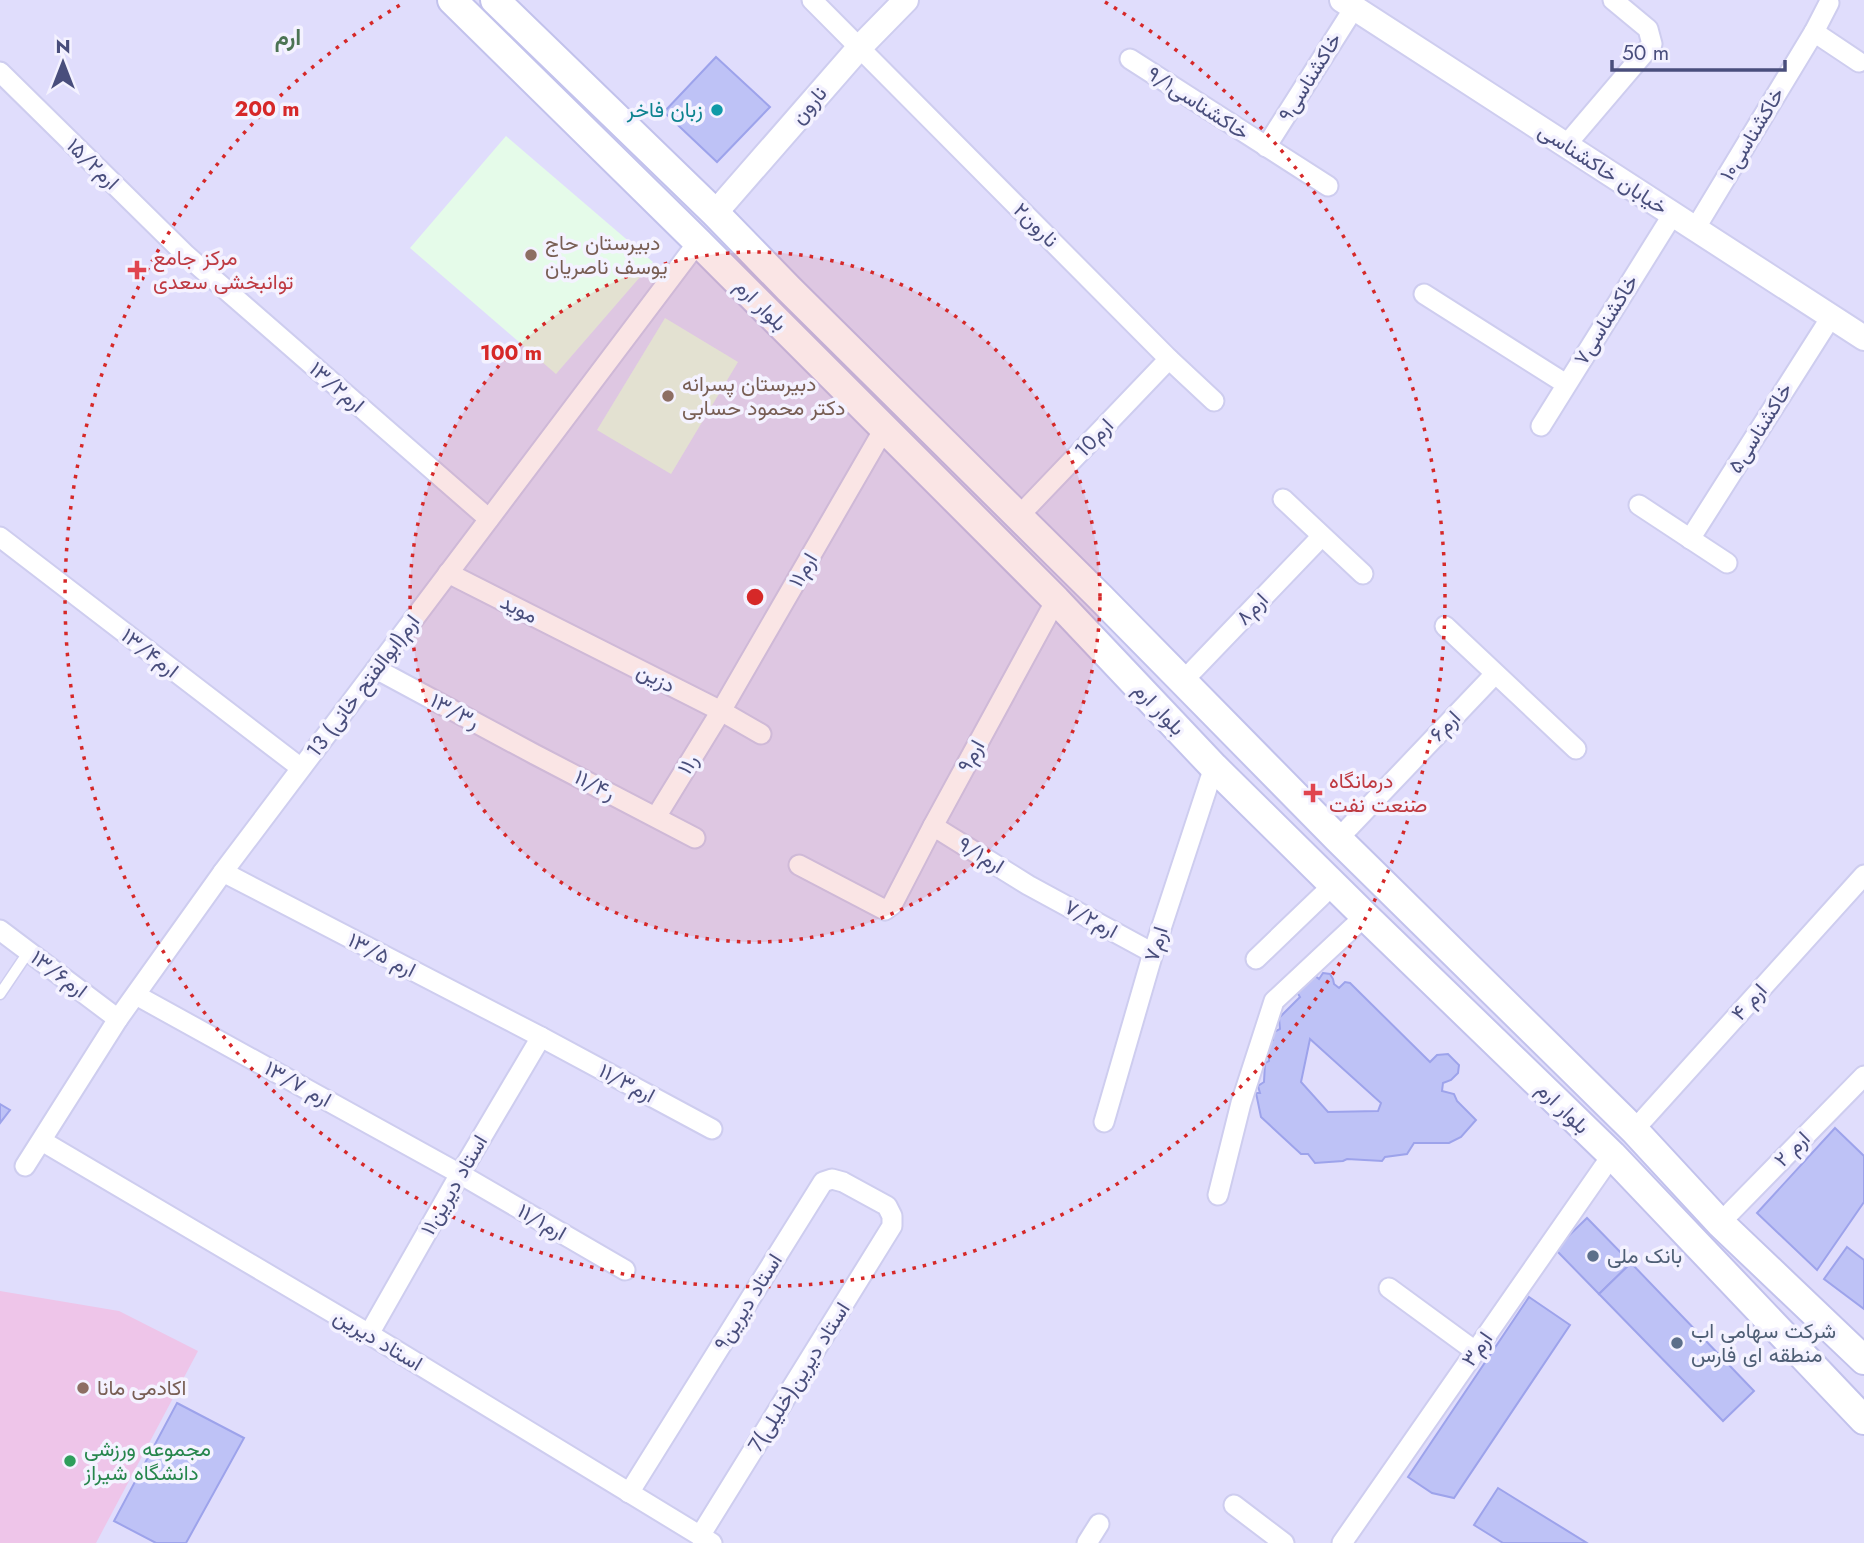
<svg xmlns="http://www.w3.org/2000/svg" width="1864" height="1543" font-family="Jost,Vazirmatn,sans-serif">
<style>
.residential{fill:#e0ddfc}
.education{fill:#e5fbe9}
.green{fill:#eec5e9}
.building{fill:#bec2f6;stroke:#9da3eb;stroke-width:2;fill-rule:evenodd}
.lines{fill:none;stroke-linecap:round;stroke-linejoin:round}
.service-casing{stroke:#cecdef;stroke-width:13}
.minor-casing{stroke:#cecdef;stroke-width:23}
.tertiary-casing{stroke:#cecdef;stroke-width:28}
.secondary-casing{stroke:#c2c2ec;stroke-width:32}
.service{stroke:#fff;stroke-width:10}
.minor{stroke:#fff;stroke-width:19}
.tertiary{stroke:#fff;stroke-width:24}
.secondary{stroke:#fff;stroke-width:28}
.ring{fill:none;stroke:#d62828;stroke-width:3.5;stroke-dasharray:3.5 7}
.culture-dot{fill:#0f9aa8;stroke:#f4f2ff;stroke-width:2.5}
.education-dot{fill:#8d6e63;stroke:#f4f2ff;stroke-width:2.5}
.health-dot{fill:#e0444e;stroke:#f4f2ff;stroke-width:2.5}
.service-dot{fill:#5c6f8a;stroke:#f4f2ff;stroke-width:2.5}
.leisure-dot{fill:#2e9e5b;stroke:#f4f2ff;stroke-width:2.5}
.labels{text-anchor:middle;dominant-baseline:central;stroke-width:7;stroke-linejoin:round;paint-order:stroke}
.street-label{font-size:21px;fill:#494e7c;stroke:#f4f2ff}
.culture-label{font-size:21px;fill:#0d838f;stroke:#f4f2ff;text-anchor:end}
.education-label{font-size:21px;fill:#785e54;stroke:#f4f2ff;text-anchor:start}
.health-label{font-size:21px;fill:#be3a42;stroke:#f4f2ff;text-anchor:start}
.service-label{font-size:21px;fill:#4e5e75;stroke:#f4f2ff;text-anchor:start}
.leisure-label{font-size:21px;fill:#27864d;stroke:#f4f2ff;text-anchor:start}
.neighbourhood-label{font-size:23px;font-weight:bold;fill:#4c7454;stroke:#f4f2ff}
.centre{fill:#d62828;stroke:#f4f2ff;stroke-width:3.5}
.ring-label{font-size:21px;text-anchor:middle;font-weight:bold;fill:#d62828;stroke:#f4f2ff;stroke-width:7;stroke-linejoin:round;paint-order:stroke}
</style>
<rect width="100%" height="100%" fill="#ece9fe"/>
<rect class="residential" x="0" y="0" width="1864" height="1543"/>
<g class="education">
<path d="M506,136L653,262L556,374L410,248Z"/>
<path d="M665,318L738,362L671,474L597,430Z"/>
</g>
<path class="green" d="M0,1291L119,1311L198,1351L96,1543H0Z"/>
<g class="building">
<path d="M716,57L770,107L717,162L664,112Z"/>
<path d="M1323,973L1330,974L1333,979L1334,984L1339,988L1345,982L1350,983L1430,1062L1437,1055L1448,1054L1459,1065L1458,1073L1451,1080L1443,1083L1442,1091L1454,1094L1457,1101L1476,1120L1461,1137L1449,1143H1414L1407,1154L1385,1157L1382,1161L1347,1159L1343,1161L1315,1163L1308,1154H1301L1261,1117L1256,1093H1260L1258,1086L1264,1082L1265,1063L1269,1061L1267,1042L1273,1040L1272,1033L1280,1029L1279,1018L1300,997L1297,992L1314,975L1319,979ZM1310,1039L1381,1103L1378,1111L1328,1112L1301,1082Z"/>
<path d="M0,1104L10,1110L0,1123Z"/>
<path d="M1835,1128L1864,1156V1202L1817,1270L1757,1213Z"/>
<path d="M1587,1218L1631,1263L1599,1294L1555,1249Z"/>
<path d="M1847,1247L1864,1260V1309L1824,1279Z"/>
<path d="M1631,1263L1754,1391L1723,1421L1599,1294Z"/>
<path d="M1529,1297L1570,1325L1454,1498L1432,1493L1408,1477Z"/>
<path d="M177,1403L244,1438L186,1543H156L114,1521Z"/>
<path d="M1498,1488L1587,1543H1503L1474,1525Z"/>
</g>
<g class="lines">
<g class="service-casing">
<path id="service" d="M0,994L29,951"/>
</g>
<g class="minor-casing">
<g id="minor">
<path d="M812,0L1169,359L1214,401"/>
<path d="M1814,32L1859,62"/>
<path d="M1130,59L1328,186"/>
<path d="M0,72L186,255L489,519"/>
<path d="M1566,145L1652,44L1648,29L1613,0"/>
<path d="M1266,147L1354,8"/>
<path d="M1695,229L1814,32L1829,3"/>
<path d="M1424,294L1566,384"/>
<path d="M1541,426L1673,214"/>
<path d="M1283,499L1363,574"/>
<path d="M1639,505L1727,563"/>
<path d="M1018,517L1169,359"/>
<path d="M0,537L301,768"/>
<path d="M1690,539L1831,317"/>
<path d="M448,573L721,711L761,734"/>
<path d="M1445,626L1576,749"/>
<path d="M376,669L534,754L695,838"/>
<path d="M1183,681L1322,536"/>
<path d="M656,817L721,711L884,429"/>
<path d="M933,826L1028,885L1153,953"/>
<path d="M1338,839L1495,674"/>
<path d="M799,865L885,910L892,905L933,826L1056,600"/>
<path d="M223,872L541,1037L712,1129"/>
<path d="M0,930L118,1019"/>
<path d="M1256,959L1334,884"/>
<path d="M136,995L460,1174L625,1270"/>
<path d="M1104,1122L1153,953L1214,767"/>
<path d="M1634,1130L1864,875"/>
<path d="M42,1141L369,1334L712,1543"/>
<path d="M25,1166L118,1019L223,872L698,242"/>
<path d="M1218,1195L1241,1103L1274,1001L1365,916"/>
<path d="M1720,1223L1864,1076"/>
<path d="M1389,1288L1475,1351"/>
<path d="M369,1334L460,1174L541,1037"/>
<path d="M629,1493L823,1182L832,1179L843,1182L887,1206L892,1216V1226L700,1536"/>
<path d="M1234,1505L1284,1543"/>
<path d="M1087,1543L1099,1524"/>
<path d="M1342,1543L1612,1155"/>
</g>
</g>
<g class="tertiary-casing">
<g id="tertiary">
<path d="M1342,0L1864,338"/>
<path d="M715,213L859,48L906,0"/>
</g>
</g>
<g class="secondary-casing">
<g id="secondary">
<path d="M452,0L698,242L1056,600L1214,767L1365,916L1612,1155L1864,1420"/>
<path d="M495,0L715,213L789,289L1100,597L1338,839L1634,1130L1720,1223L1864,1360"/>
</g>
</g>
<use href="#service" class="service"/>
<use href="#minor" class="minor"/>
<use href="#tertiary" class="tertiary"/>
<use href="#secondary" class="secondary"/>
</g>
<circle cx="755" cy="597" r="345" fill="#d62828" fill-opacity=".12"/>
<g class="ring">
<circle cx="755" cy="597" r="345"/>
<path d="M1105 2A690 690 0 1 1 405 2"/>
</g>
<circle class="culture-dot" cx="717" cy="110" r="7"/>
<g class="education-dot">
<circle cx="531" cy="255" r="7"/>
<circle cx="668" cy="396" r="7"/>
<circle cx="83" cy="1388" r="7"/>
</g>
<g class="health-dot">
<path d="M133.5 259.5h7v7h7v7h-7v7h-7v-7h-7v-7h7z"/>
<path d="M1309.5 782.5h7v7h7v7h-7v7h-7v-7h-7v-7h7z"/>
</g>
<g class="service-dot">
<circle cx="1593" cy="1256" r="7"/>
<circle cx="1677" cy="1343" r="7"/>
</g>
<circle class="leisure-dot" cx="70" cy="1461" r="7"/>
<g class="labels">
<g class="street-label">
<text transform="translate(1310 77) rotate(-58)">خاکشناسی۹</text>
<text transform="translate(1198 103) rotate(33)">۹/۱خاکشناسی</text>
<text transform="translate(809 105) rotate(-49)">نارون</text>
<text transform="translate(1752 134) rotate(-59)">خاکشناسی۱۰</text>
<text transform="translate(93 164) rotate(44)">۱۵/۲ارم</text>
<text transform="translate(1603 169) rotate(33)">خیابان خاکشناسی</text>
<text transform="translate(1036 225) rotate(45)">نارون۲</text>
<text transform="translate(761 305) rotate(45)">بلوار ارم</text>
<text transform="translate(1606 320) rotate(-58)">خاکشناسی۷</text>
<text transform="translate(337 387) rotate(41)">۱۳/۲ارم</text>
<text transform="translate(1760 428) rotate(-58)">خاکشناسی۵</text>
<text transform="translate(1094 438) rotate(-46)">ارم10</text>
<text transform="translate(803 570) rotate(-60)">ارم۱۱</text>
<text transform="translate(519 609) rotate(27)">موید</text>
<text transform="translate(1252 609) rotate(-46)">ارم۸</text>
<text transform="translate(150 653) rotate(38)">۱۳/۴ارم</text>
<text transform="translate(656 678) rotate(27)">دزین</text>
<text transform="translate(363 686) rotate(-53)">13 ارم(ابوالفتح خانی)</text>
<text transform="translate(1159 709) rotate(46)">بلوار ارم</text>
<text transform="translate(455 711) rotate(28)">۱۳/۳ر</text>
<text transform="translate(1445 726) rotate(-46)">ارم۶</text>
<text transform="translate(971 756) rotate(-61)">ارم۹</text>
<text transform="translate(688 764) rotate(-58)">۱۱ر</text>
<text transform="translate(595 785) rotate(27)">۱۱/۴ر</text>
<text transform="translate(981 855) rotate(32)">۹/۱ارم</text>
<text transform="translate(1091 919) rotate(29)">۷/۲ارم</text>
<text transform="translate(1156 944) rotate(-72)">ارم۷</text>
<text transform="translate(382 955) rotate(27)">۱۳/۵ ارم</text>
<text transform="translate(59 974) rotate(37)">۱۳/۶ارم</text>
<text transform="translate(1749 1002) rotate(-48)">ارم ۴</text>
<text transform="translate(627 1083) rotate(28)">۱۱/۳ارم</text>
<text transform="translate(298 1084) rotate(29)">۱۳/۷ ارم</text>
<text transform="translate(1563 1108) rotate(44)">بلوار ارم</text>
<text transform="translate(1792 1149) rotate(-45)">ارم ۲</text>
<text transform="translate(454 1185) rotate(-60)">استاد دیرین۱۱</text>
<text transform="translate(542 1222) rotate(30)">۱۱/۱ارم</text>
<text transform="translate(748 1302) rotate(-58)">استاد دیرین۹</text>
<text transform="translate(378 1340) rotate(31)">استاد دیرین</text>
<text transform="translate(1477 1349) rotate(-55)">ارم۳</text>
<text transform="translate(799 1377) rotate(-58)">7استاد دیرین(خلیلی)</text>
</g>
<g class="culture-label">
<text x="703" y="110">زبان فاخر</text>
</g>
<g class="education-label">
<text x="545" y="243">دبیرستان حاج<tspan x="545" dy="24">یوسف ناصریان</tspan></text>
<text x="682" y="384">دبیرستان پسرانه<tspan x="682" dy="24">دکتر محمود حسابی</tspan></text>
<text x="97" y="1388">اکادمی مانا</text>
</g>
<g class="health-label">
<text x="153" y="258">مرکز جامع<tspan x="153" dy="24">توانبخشی سعدی</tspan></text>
<text x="1329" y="781">درمانگاه<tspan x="1329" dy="24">صنعت نفت</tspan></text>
</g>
<g class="service-label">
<text x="1607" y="1256">بانک ملی</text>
<text x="1691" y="1331">شرکت سهامی اب<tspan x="1691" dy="24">منطقه ای فارس</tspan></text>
</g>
<g class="leisure-label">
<text x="84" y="1449">مجموعه ورزشی<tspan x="84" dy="24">دانشگاه شیراز</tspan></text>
</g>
<g class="neighbourhood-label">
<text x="288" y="37">ارم</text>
</g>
</g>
<circle cx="755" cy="597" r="10" class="centre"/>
<g class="ring-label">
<text x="267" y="116">200 m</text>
<text x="511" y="360">100 m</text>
</g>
<g transform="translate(63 63)" stroke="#f4f2ff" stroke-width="5" paint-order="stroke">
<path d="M0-5L12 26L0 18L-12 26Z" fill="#494e7c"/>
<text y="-10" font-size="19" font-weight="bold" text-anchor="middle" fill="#494e7c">N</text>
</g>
<path d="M1612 60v10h173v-10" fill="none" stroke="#494e7c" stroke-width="3.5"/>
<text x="1622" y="60" font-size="21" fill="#494e7c" stroke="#f4f2ff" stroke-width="5" paint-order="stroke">50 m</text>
</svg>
